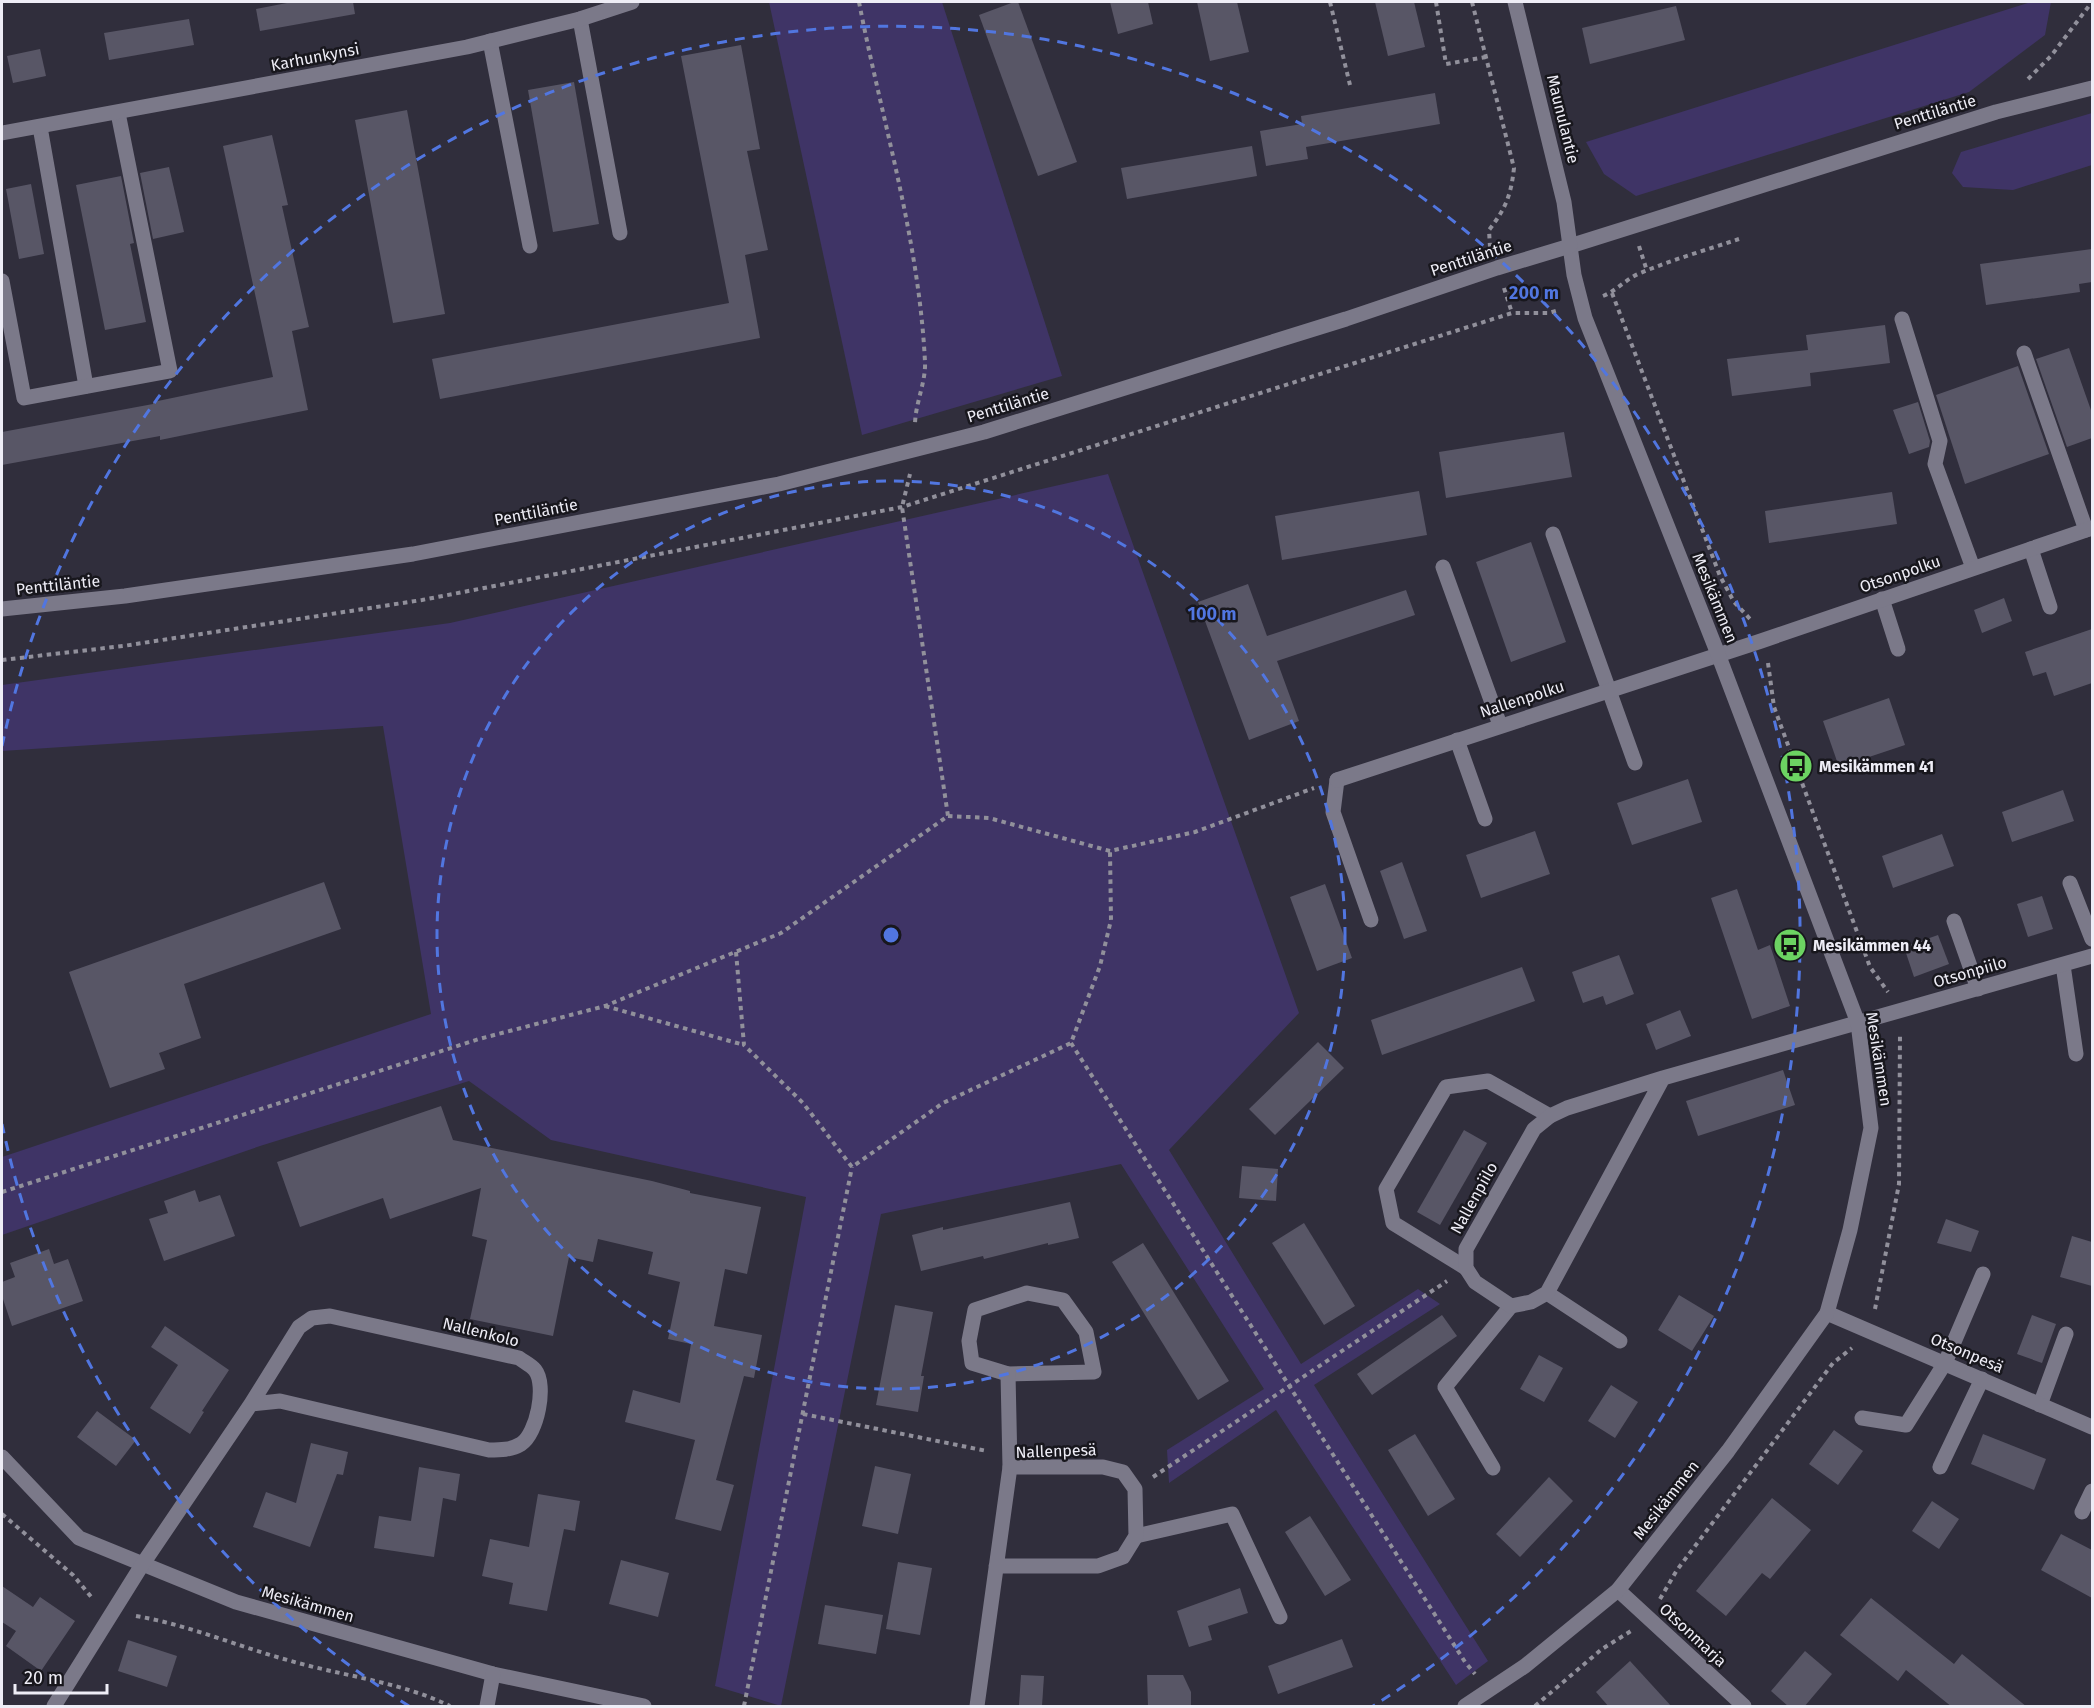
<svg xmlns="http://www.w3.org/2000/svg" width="2094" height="1708" font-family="'Fira Sans',sans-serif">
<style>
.green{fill:#3f3466}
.building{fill:#585666}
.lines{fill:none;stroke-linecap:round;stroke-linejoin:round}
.path{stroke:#91909b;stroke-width:4;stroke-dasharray:4.5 4.5;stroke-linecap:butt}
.lane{stroke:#7b7989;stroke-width:15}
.street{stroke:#7b7989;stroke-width:15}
.secondary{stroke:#7b7989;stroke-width:15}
.ring{fill:none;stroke:#5176e0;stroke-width:3;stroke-dasharray:10 8}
.labels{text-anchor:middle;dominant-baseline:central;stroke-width:5;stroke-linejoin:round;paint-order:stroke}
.street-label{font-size:16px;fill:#eeedf6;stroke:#18171d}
.poi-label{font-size:16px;font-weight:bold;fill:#eeedf6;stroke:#18171d;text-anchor:start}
.centre{fill:#5176e0;stroke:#18171d;stroke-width:3}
.ring-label{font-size:18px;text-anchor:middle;font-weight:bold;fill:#5176e0;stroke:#18171d;stroke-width:5;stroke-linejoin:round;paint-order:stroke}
</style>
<rect width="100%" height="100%" fill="#302e3c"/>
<g class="green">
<path d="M769,2H942L1062,376L862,435Z"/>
<path d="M2031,2H2051L2045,35L1969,92L1636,196L1604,174L1586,142Z"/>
<path d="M2092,113V165L2013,190L1963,187L1952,173L1961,152Z"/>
<path d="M1108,474L1299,1013L1169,1150L1301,1364L1418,1289L1440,1304L1314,1385L1488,1661L1456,1685L1276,1410L1169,1483L1167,1450L1264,1389L1121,1164L881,1214L781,1706L715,1686L806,1197L551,1140L469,1081L260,1146L2,1235V1157L431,1014L383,726L2,751V685L450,623Z"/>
</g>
<g class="building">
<path d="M292,2H353L355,14L260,31L256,9Z"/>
<path d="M1014,2H1018L1077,162L1038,176L979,15Z"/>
<path d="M1110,2H1148L1153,24L1118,34Z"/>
<path d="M1197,2H1237L1249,52L1210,61Z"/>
<path d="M1375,2H1414L1425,47L1388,56Z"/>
<path d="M1676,6L1685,40L1590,64L1582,28Z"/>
<path d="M189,19L194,45L109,60L104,33Z"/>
<path d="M741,45L760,149L747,151L768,250L745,255L760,338L440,399L432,359L729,303L681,56Z"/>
<path d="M40,49L46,76L13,83L7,56Z"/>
<path d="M574,82L599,224L553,232L528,90Z"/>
<path d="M1435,93L1440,124L1306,147L1308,159L1266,166L1260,131L1302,124L1301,116Z"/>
<path d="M407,110L445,314L393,323L355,120Z"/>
<path d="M272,135L288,205L282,206L309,327L292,331L308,410L160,440V436L2,465V432L153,404V402L273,377L223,146Z"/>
<path d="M1252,146L1257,176L1127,199L1121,168Z"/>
<path d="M169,167L184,232L153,239L140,173Z"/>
<path d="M121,176L134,243L130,244L146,322L105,330L76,185Z"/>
<path d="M31,184L44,254L19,259L6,189Z"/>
<path d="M2092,249V282L2079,284L2080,292L1986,305L1980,264Z"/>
<path d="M1885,325L1890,363L1810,373L1811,386L1732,396L1727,359L1808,350L1806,335Z"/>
<path d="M2069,348L2092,413V438L2067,447L2036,359Z"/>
<path d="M2018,366L2049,454L1965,484L1936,395Z"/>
<path d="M1918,402L1930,441L1929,447L1909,454L1893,410Z"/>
<path d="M1564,432L1572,477L1446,498L1439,452Z"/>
<path d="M1419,491L1427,535L1282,560L1275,516Z"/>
<path d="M1892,492L1897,524L1769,543L1765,511Z"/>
<path d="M1531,542L1566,642L1511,662L1476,562Z"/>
<path d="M1248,584L1267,636L1406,590L1415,615L1277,661L1299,721L1249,740L1198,602Z"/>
<path d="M2004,598L2012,621L1982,633L1974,610Z"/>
<path d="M2092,629V683L2054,696L2046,672L2033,676L2025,652Z"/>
<path d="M1889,698L1905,745L1839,767L1823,721Z"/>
<path d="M1688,779L1702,822L1632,845L1617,803Z"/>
<path d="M2063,790L2074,821L2012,842L2002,812Z"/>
<path d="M1535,831L1550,874L1481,898L1466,855Z"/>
<path d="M1942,834L1954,866L1893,888L1882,856Z"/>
<path d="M1402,862L1427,931L1404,939L1380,871Z"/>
<path d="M324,882L341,929L184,984L201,1038L159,1053L165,1069L110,1088L69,972Z"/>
<path d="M1325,884L1352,958L1317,971L1290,897Z"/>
<path d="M1737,889L1758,950L1770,945L1790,1006L1752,1019L1711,898Z"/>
<path d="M2042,896L2053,929L2028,937L2017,904Z"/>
<path d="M1938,935L1949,964L1914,977L1904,947Z"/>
<path d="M1619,955L1634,994L1606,1005L1603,996L1583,1003L1572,972Z"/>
<path d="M1522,967L1535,1001L1382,1055L1371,1020Z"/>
<path d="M1680,1010L1691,1036L1656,1050L1646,1024Z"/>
<path d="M1318,1042L1344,1068L1275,1135L1249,1109Z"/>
<path d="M1783,1070L1795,1105L1698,1136L1686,1101Z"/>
<path d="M441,1106L453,1140L652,1181L690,1191V1193L761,1207L747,1274L725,1269L714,1326L762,1335L754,1378L744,1376L716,1480L734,1485L721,1531L675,1519L695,1440L625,1422L633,1390L680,1403L691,1344L668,1339L680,1282L648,1274L653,1252L598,1239L593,1262L569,1257L553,1336L470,1319L487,1240L472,1236L481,1188L390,1219L383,1198L300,1227L277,1162Z"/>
<path d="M1464,1130L1487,1143L1440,1225L1417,1212Z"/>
<path d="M1242,1166L1278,1169L1276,1201L1239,1198Z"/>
<path d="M195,1190L199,1202L220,1195L235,1236L164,1261L149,1219L168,1213L164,1201Z"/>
<path d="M1070,1202L1079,1238L1048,1245V1243L984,1259L983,1256L921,1271L912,1235L943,1227V1230Z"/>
<path d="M1946,1219L1979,1231L1971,1252L1937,1243Z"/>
<path d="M1304,1223L1355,1306L1324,1325L1272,1243Z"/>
<path d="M2072,1236L2092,1242V1286L2060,1277Z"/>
<path d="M1143,1243L1229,1381L1198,1400L1112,1262Z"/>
<path d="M49,1249L54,1264L68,1259L83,1301L12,1326L2,1296V1282L15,1277L10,1263Z"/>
<path d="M1679,1295L1714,1316L1692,1351L1658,1330Z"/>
<path d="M895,1305L933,1312L921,1376H924L918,1412L876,1405Z"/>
<path d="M1442,1315L1457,1336L1372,1395L1357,1374Z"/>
<path d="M2032,1315L2056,1324L2042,1363L2017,1354Z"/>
<path d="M165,1326L229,1370L202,1411L204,1412L190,1434L150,1408L178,1365L151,1347Z"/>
<path d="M1539,1355L1563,1368L1544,1402L1520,1389Z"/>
<path d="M1611,1385L1638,1402L1615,1438L1588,1421Z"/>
<path d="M97,1411L136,1440L116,1466L77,1437Z"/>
<path d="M1834,1430L1863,1451L1838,1485L1809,1464Z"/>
<path d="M1415,1434L1455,1499L1428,1516L1388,1450Z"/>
<path d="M1983,1434L2046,1459L2034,1490L1971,1464Z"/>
<path d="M311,1443L348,1452L343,1475L337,1474L310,1547L253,1527L266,1492L296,1503Z"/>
<path d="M875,1466L911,1474L898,1534L862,1526Z"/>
<path d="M419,1467L460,1474L456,1501L443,1498L434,1557L374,1548L379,1516L411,1521Z"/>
<path d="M1549,1477L1573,1501L1520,1557L1496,1534Z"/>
<path d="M538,1494L580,1501L575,1531L564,1529L547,1611L509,1604L513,1583L482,1576L490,1539L529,1547Z"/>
<path d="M1772,1498L1811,1530L1770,1579L1762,1573L1726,1616L1696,1591Z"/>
<path d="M1932,1501L1959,1519L1939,1549L1912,1531Z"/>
<path d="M1310,1516L1351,1580L1325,1596L1285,1532Z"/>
<path d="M2061,1534L2092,1550V1598L2041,1570Z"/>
<path d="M621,1560L669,1573L658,1617L609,1604Z"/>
<path d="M898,1562L932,1568L920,1635L886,1629Z"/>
<path d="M2,1586L33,1607L40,1597L75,1621L41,1671L6,1646L16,1631L2,1622Z"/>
<path d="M1240,1588L1248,1613L1208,1626L1212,1640L1189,1647L1177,1611Z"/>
<path d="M1871,1598L1954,1664L1962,1654L2027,1707H1952L1906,1670L1898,1681L1840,1635Z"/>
<path d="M825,1605L883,1615L876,1654L818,1644Z"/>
<path d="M1342,1639L1353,1667L1278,1694L1268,1666Z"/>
<path d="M128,1640L177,1656L167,1687L118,1671Z"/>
<path d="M1805,1651L1832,1674L1804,1707H1789L1771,1691Z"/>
<path d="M1630,1661L1672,1707H1609L1596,1692Z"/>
<path d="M1021,1675L1044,1676L1042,1706L1019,1705Z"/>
<path d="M1147,1675H1183L1191,1692V1707H1148Z"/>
</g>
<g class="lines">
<g class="path">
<path d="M859,2C882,121 919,239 925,362C926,382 915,404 915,425"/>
<path d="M1330,2L1350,85"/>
<path d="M1436,2L1446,64L1486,57"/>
<path d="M1472,2L1514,168C1511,195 1506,208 1489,230L1490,247"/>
<path d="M2028,79L2051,56L2092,2"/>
<path d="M1639,246L1647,271"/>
<path d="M1504,288L1512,313"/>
<path d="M1612,293L1720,576L1734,602L1751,620"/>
<path d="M1603,296C1616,291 1625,280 1638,274C1671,260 1706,250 1739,239"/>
<path d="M2,660L123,646L422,600L902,507L1512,313H1549L1559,310"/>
<path d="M1768,663L1774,707L1870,967L1888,992"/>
<path d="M948,816L989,818L1110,851L1195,832L1314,788"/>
<path d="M736,952L744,1045L803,1103L852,1167L943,1103L1071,1043L1100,966L1111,920L1110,851"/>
<path d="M605,1006L744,1045"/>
<path d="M1071,1043L1465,1662L1475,1674"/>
<path d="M2,1192L479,1039L605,1006L781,933L948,816L902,507L910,474"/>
<path d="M1875,1309L1899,1184L1900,1034"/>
<path d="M803,1414L987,1451"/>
<path d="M1153,1477L1447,1281"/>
<path d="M2,1514L73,1575L93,1599"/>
<path d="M1660,1599L1677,1570L1833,1363L1852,1348"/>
<path d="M136,1616C189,1625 239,1647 291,1661C343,1676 401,1682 450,1706"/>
<path d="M744,1706L852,1167"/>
<path d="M1535,1706L1602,1649L1631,1631"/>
</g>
<g class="lane">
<path d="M580,19L620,233"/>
<path d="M490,41L530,246"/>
<path d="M40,127L86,386"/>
<path d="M2,281L24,398L170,371L118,113"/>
<path d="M1902,319L1940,441L1935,464L1973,568"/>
<path d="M2024,353L2086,530"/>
<path d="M1553,534L1635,763"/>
<path d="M2031,549L2050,607"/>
<path d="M1443,567L1500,725"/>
<path d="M1882,599L1898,649"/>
<path d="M1457,740L1485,819"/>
<path d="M1337,780L1333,812L1371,920"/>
<path d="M2070,883L2092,939"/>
<path d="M1954,921L1978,989"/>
<path d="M2063,965L2076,1054"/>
<path d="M1466,1268L1393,1223L1386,1189L1446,1087L1488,1081L1550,1116"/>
<path d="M1027,1293L1063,1300L1086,1332L1094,1372L1008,1374L972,1363L969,1341L975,1310Z"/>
<path d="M1547,1293L1620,1341"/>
<path d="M1008,1374L1010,1467"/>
<path d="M2040,1405L2066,1334"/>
<path d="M1862,1418L1906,1425L1945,1363L1983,1274"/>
<path d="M1940,1467L1982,1379"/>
<path d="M1493,1468L1445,1387L1511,1306"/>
<path d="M2082,1512L2092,1491"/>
<path d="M1136,1536L1232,1514L1280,1617"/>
</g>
<g class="street">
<path d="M2,133L467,47L580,19L632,2"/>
<path d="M1337,780L1761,641L2092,528"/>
<path d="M1663,1078L1547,1293L1531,1302L1511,1306L1475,1282L1466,1268V1249L1534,1129L1550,1116L1567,1108L1663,1078L2092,956"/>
<path d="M1827,1313L2092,1427"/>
<path d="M2,1457L79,1538L236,1602L493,1674L644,1706"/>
<path d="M1618,1590L1744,1706"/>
<path d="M54,1706L142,1565L251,1404L280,1401L489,1450C500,1450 511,1450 521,1444C537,1434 547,1385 535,1370C531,1365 524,1362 519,1358L330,1316L312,1318L299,1327L251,1404"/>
<path d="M487,1706L493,1674"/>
<path d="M977,1706L1010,1467H1103L1123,1472L1135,1489L1136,1536L1123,1557L1098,1566H996"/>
<path d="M1465,1706L1525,1666L1618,1590L1728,1451L1827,1313L1850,1230L1871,1128L1858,1023L1718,654L1585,318L1574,275L1570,246L1996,112L2092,88"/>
</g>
<path class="secondary" d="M2,609L125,596L413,554L779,484L984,432L1346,319L1497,268L1570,246L1564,202L1515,2"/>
</g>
<g class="ring">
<circle cx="891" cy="935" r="454"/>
<path d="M409 1706A909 909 0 0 1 2 1124M2 746A909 909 0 1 1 1373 1706"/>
</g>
<defs>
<g id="bus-disc" transform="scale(1.725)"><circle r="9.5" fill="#6cd362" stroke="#18171d"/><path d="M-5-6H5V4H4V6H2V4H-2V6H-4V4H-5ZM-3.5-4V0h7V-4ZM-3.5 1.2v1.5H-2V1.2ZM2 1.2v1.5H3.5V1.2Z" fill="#111"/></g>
</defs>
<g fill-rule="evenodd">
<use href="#bus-disc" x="1796" y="766"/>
<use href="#bus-disc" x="1790" y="945"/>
</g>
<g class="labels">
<g class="street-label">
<text transform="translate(315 57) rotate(-11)">Karhunkynsi</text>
<text transform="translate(1935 112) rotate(-17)">Penttiläntie</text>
<text transform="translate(1563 119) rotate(76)">Maunulantie</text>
<text transform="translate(1471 258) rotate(-18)">Penttiläntie</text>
<text transform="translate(1008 405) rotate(-17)">Penttiläntie</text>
<text transform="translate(536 512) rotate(-11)">Penttiläntie</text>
<text transform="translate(1900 574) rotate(-19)">Otsonpolku</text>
<text transform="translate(58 585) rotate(-6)">Penttiläntie</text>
<text transform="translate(1715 598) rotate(68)">Mesikämmen</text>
<text transform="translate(1522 699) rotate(-18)">Nallenpolku</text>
<text transform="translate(1970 972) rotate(-16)">Otsonpiilo</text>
<text transform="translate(1879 1059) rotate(81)">Mesikämmen</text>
<text transform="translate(1474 1198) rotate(-61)">Nallenpiilo</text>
<text transform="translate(481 1332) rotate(14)">Nallenkolo</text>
<text transform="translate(1967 1353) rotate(23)">Otsonpesä</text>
<text transform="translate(1056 1451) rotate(-2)">Nallenpesä</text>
<text transform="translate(1666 1500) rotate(-52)">Mesikämmen</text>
<text transform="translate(308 1604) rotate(16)">Mesikämmen</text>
<text transform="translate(1693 1635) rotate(43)">Otsonmarja</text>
</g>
<g class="poi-label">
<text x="1819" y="766">Mesikämmen 41</text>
<text x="1813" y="945">Mesikämmen 44</text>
</g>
</g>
<circle cx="891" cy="935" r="9" class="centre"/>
<g class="ring-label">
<text x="1534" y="299">200 m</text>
<text x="1212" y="620">100 m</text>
</g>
<rect width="2094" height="1708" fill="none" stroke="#eeedf6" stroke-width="6"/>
<path d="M15 1684v9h92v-9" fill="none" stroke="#eeedf6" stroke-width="3"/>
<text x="24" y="1684" font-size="18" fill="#eeedf6" stroke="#18171d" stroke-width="4.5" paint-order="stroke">20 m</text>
</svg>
